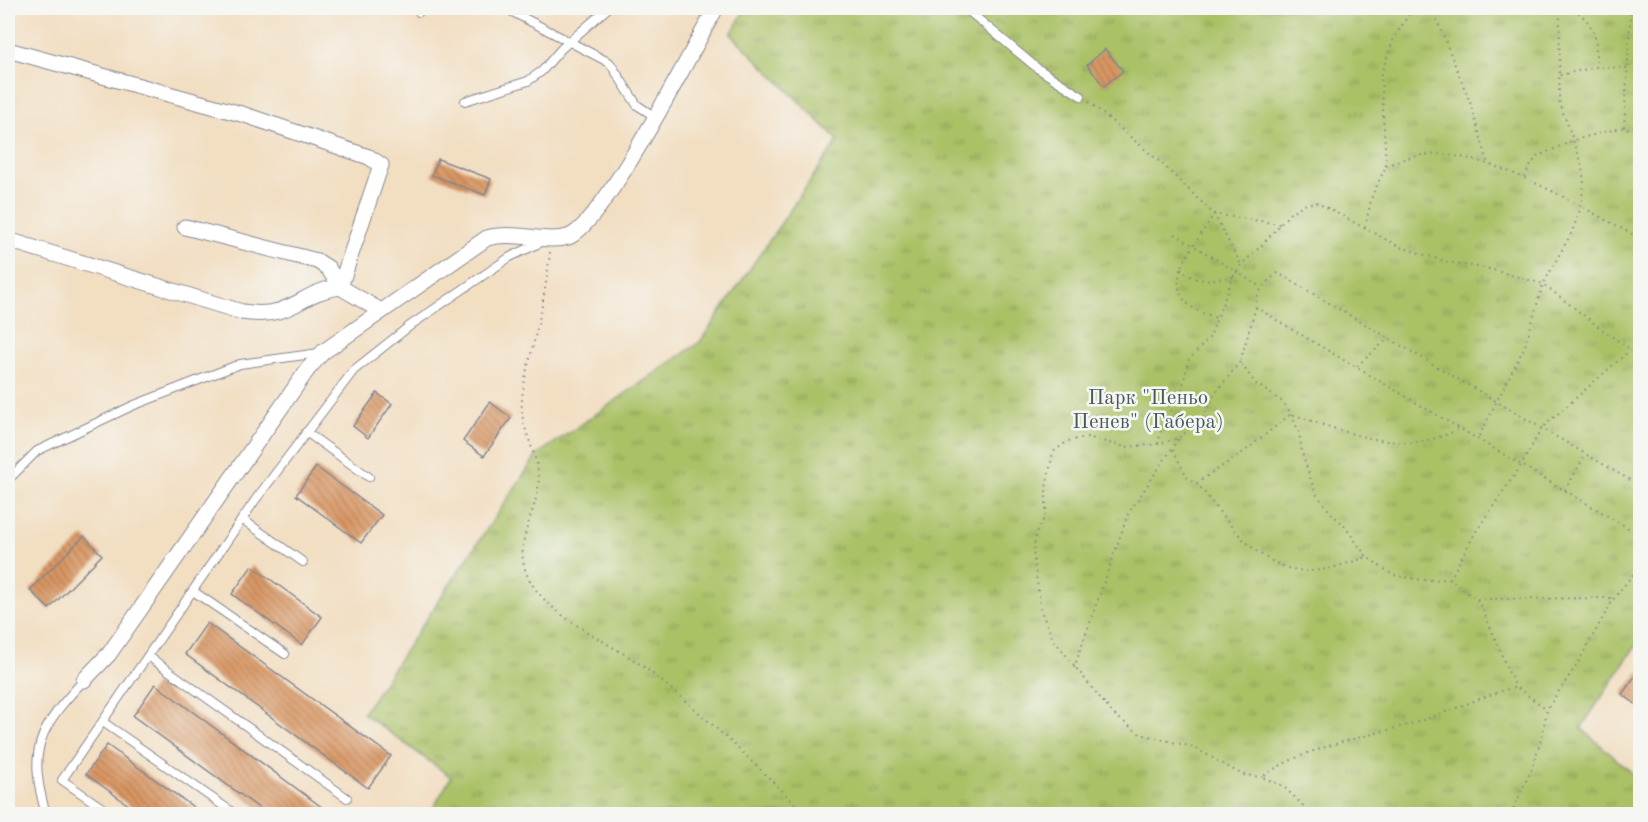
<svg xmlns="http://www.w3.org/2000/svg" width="1648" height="822" font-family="'Old Standard TT',serif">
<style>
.grass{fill:url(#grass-tufts);stroke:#627862;stroke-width:1.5}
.building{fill:url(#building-back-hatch)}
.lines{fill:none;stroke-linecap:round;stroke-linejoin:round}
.service-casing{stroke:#868690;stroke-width:10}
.minor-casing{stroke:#868690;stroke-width:17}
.path{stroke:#868690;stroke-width:2;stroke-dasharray:1.5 4.5;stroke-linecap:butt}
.service{stroke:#fff;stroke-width:8}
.minor{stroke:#fff;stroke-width:15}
.labels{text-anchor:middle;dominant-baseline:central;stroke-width:5;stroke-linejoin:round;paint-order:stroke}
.park-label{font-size:21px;fill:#465b60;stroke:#f6f6f2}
</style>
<defs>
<pattern id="grass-tufts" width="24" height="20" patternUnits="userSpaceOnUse" patternTransform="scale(1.5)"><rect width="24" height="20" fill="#aac166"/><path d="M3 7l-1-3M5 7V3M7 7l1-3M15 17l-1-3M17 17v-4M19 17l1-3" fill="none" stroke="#8a9d57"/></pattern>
<pattern id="building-back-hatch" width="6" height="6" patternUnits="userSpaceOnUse" patternTransform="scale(1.5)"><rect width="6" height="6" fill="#d99662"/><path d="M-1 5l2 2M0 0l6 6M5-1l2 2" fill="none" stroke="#af7b54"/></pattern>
</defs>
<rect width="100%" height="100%" fill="#f6f6f2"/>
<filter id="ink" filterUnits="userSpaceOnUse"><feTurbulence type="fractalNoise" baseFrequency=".0167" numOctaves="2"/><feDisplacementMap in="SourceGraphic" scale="12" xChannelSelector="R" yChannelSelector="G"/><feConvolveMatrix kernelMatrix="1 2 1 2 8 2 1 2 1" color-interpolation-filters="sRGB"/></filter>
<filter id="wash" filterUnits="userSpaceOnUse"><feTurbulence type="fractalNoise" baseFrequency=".008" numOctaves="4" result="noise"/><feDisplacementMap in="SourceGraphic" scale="24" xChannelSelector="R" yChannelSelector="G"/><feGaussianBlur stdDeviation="1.35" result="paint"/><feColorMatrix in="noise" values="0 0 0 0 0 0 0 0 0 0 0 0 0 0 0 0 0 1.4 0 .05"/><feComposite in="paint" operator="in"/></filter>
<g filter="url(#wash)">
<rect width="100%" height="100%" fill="#f2dec1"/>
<path class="grass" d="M746,8H1640V639L1581,728L1640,780V814H430L451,777L363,713L537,455L700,342L838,140L731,34Z"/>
<g id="blocks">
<g class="building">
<path d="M1105,49L1123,71L1104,86L1087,65Z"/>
<path d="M438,159L491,179L485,195L432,175Z"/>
<path d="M377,393L392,404L368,438L353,426Z"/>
<path d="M490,402L511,418L484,456L463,441Z"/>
<path d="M316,467L382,515L361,543L296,495Z"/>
<path d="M84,536L102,555L49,609L30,590Z"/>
<path d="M252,566L322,617L302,645L232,594Z"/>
<path d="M207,623L391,756L368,788L185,654Z"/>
<path d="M1641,668V708L1622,694Z"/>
<path d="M155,684L331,814H267L133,716Z"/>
<path d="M107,745L203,814H141L86,774Z"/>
</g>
</g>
</g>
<g filter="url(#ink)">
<use href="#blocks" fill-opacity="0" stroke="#868690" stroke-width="1.5"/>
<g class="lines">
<g class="service-casing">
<g id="service">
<path d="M505,8L610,63L637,105L654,116"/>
<path d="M965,8L1037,68L1081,96"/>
<path d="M419,12L421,8"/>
<path d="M465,101L528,81L542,71L561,49L608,8"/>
<path d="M306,432L369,477"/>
<path d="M8,480L37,451L132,406L240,364L319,353"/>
<path d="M242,519L303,562"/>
<path d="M193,591L285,654"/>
<path d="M148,656L347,798"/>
<path d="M103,722L235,814"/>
<path d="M46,814C27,749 39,728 84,680"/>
<path d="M111,814L62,780L256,499L354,370L411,325L510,257L544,241"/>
</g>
</g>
<g class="minor-casing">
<g id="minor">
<path d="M8,50L245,115L369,157L381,165L340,287L328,268L317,261L185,227"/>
<path d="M8,240L242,312C294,320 298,292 340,287L381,311"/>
<path d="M84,680L109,654L308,369L323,352L487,238C515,230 545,244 568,237C603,225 693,48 716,8"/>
</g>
</g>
<g class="path">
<path d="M1432,8L1470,102L1489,166"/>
<path d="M1574,8C1598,30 1596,35 1596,67"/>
<path d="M1560,75L1596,67L1628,68"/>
<path d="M1089,102L1160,162L1214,214L1241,265"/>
<path d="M1624,127L1631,8"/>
<path d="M1386,166C1395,162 1406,158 1416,156C1483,143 1582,209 1640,238"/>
<path d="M1524,177L1536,157L1574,140L1624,127L1640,132"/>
<path d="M1280,224L1214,214C1189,254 1147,298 1217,318L1233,277L1241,265L1263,244L1291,212L1303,205L1316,202L1400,247L1447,262L1490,269L1543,284L1603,330L1631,350L1640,353"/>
<path d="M1365,227L1372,196L1386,166L1381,74L1394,38L1413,8"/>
<path d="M1175,234L1261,287"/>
<path d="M550,252C547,281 542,309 535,337C530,361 520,388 522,413C525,438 542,462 538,488C534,517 515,542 526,572C542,616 612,642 648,670C704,715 755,763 805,814"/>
<path d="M1181,268C1194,285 1213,279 1233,277"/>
<path d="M1256,307L1240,362L1255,383L1284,403L1291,414L1299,432L1302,453L1315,492L1330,512L1343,524L1367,557L1393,575L1423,580L1450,579L1476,599L1614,598"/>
<path d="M1240,362L1216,392L1203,417L1179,438L1158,444L1125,447L1087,437L1068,441L1053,452L1046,488V514L1036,534L1033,553L1041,611L1053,639L1113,714L1140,734L1193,747L1243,775L1262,777"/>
<path d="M1357,366L1389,338"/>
<path d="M1479,436L1525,346L1543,284L1572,232L1581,207L1584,181L1581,162L1559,101L1560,8"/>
<path d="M1158,444L1163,424L1181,395L1188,361L1210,337L1217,318"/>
<path d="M1173,450L1188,479L1197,483L1245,451L1291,414C1334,428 1385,450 1432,439C1442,437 1452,432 1462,428"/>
<path d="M1197,483C1226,519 1256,569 1307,571C1327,571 1348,563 1367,557"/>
<path d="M1640,486L1278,273C1266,282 1256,291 1256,307L1283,324L1640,535"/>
<path d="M1565,490L1586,454"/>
<path d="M1450,579L1475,533L1522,464L1542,428L1630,350"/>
<path d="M1477,600C1493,627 1501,659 1516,687"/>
<path d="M1074,668L1128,514L1179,438"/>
<path d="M1312,814L1283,786L1262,777C1309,743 1374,737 1429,718C1459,708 1485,695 1516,687L1547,709"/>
<path d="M1511,814L1531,770L1542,737L1547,709L1576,666L1614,598L1640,566"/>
</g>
<use href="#service" class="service"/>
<use href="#minor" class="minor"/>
</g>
</g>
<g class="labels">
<g class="park-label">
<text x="1148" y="398">Парк "Пеньо<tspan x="1148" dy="24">Пенев" (Габера)</tspan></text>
</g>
</g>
<rect width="1648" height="822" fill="none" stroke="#f6f6f2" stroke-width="30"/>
</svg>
